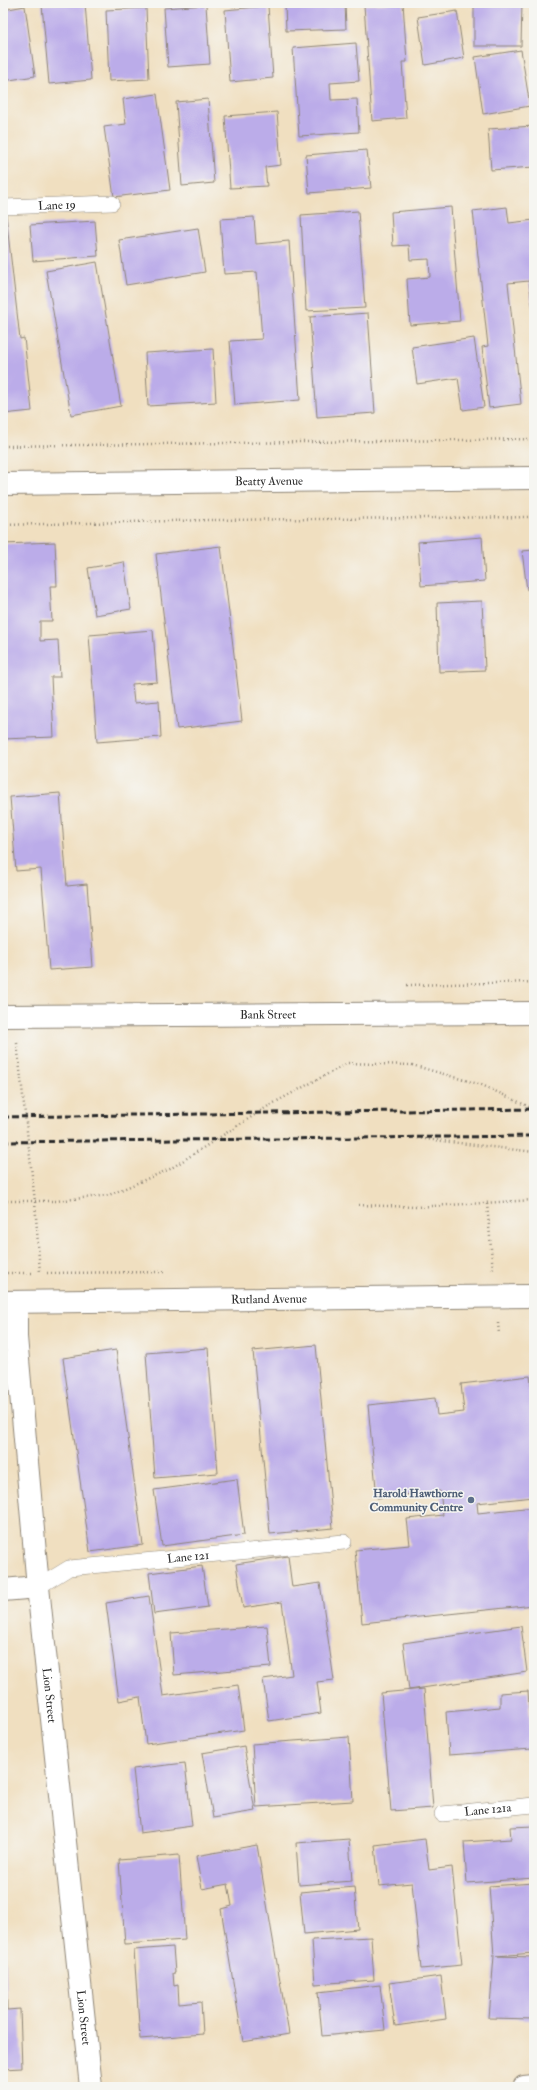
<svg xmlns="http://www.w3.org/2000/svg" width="537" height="2090" font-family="'IM FELL Double Pica',serif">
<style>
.building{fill:#bbace9}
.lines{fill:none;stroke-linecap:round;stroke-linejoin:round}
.lane-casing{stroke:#8e8576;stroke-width:16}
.street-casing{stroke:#8e8576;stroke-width:24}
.secondary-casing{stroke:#8e8576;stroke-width:24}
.path{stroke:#8e8576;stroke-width:2.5;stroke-dasharray:1 3;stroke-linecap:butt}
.lane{stroke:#fff;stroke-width:15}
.street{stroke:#fff;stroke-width:22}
.secondary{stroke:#fff;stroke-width:22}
.rail{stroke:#2b2b2b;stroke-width:3;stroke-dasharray:6 3;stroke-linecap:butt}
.service-dot{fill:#5c6f8a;stroke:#f6f6f2;stroke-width:1.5}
.labels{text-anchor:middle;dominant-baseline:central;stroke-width:3;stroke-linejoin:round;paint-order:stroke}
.street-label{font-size:12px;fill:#2b2b2b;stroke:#f6f6f2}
.service-label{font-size:12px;font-weight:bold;fill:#4e5e75;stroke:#f6f6f2;text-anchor:end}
</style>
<rect width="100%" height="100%" fill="#f6f6f2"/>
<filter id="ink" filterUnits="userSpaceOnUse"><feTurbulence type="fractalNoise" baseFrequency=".025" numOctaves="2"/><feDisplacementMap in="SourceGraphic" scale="8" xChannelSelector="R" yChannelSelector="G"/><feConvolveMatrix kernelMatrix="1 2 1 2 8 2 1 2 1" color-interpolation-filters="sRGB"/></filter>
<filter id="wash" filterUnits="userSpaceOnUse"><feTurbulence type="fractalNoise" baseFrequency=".012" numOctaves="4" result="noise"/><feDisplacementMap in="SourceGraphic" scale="16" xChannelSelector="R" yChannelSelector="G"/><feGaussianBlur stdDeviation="0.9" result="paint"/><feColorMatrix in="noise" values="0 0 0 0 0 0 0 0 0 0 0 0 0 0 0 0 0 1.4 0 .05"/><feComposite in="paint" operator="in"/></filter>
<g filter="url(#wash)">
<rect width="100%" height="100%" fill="#f0dfc0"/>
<g id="blocks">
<g class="building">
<path d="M65,3H85L91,80L49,84L42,5Z"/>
<path d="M285,3H345L346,29L286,31Z"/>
<path d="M396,3H403L407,62H402L406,118L372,121L364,5Z"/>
<path d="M474,3H522L521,46H474Z"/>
<path d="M206,5L210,64L168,67L164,8Z"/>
<path d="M25,6L35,76L3,81V10Z"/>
<path d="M268,6L273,78L230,82L225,10Z"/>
<path d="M146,8L149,79L109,81L106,10Z"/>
<path d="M457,11L464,58L425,65L418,17Z"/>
<path d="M356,43L359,81L330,83L331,100L357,99L359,132L299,136L293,48Z"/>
<path d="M521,50L530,106L483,114L475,57Z"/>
<path d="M157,94L170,190L114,197L104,127L126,124L123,99Z"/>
<path d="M208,99L214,183L182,186L176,102Z"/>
<path d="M277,112L281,165L265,167L267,186L230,188L225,116Z"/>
<path d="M534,126V167L491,170L488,129Z"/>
<path d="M367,150L371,188L309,193L306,155Z"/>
<path d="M451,207L460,321L410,325L407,279L430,277L429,259L410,260L409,245L393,246L391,212Z"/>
<path d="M507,207L509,223L534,220V318L529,281L508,283L521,404L489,408L482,347L488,346L473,211Z"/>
<path d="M358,211L365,308L306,311L301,215Z"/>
<path d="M3,215H6L20,339L24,338L32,411L3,414Z"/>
<path d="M254,217L256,244L289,241L300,400L235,405L230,341L262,339L257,272L224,274L220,219Z"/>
<path d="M95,221L98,256L33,261L30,225Z"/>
<path d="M198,228L205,272L126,285L119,240Z"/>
<path d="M97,262L121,406L71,415L46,271Z"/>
<path d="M368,313L375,413L317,417L310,317Z"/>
<path d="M474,338L484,407L463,410L458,378L417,384L412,347Z"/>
<path d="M213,349L216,402L148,406L145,353Z"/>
<path d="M482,537L485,581L421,586L418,542Z"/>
<path d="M55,542L57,586H50L52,621H40V641L58,640L60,677H51L54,737L3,739V544Z"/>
<path d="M221,546L242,721L177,729L156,554Z"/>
<path d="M534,550V589L527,590L522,551Z"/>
<path d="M124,562L131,609L95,615L88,568Z"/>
<path d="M482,601L485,670L439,672L437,603Z"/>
<path d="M153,630L157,682L132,684L134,703L159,701L161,737L97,742L89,635Z"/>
<path d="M60,793L67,886L87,884L93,967L49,970L41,869L16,871L10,797Z"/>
<path d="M316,1345L333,1528L270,1534L253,1351Z"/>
<path d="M208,1348L218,1473L155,1478L146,1353Z"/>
<path d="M116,1350L143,1545L90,1552L63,1358Z"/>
<path d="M530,1376L533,1399H534V1497L477,1503L478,1513L534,1507V1605L362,1623L355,1550L410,1545L407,1519L443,1515L440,1491L377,1498L368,1405L435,1398L437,1415L464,1412L461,1384Z"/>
<path d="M237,1479L244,1535L162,1546L154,1490Z"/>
<path d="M288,1556L292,1587L320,1583L334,1680L317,1682L321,1713L269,1721L263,1679L292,1675L282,1602L243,1608L236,1564Z"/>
<path d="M202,1566L208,1607L154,1614L149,1573Z"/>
<path d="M149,1596L163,1696L238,1685L244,1730L146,1744L140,1697L119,1701L106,1603Z"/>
<path d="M267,1626L271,1667L174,1675L171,1633Z"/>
<path d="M521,1626L527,1672L409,1690L403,1643Z"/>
<path d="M424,1689L433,1808L391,1811L381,1693Z"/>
<path d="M528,1691L532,1749L449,1755L446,1712L500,1707V1693Z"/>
<path d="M349,1737L353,1801L256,1807L252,1744Z"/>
<path d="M244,1746L255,1811L213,1818L202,1753Z"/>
<path d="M185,1763L192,1826L140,1833L133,1769Z"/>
<path d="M534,1826V1878L467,1883L464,1842L511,1839L510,1827Z"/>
<path d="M349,1839L352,1881L299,1885L296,1843Z"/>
<path d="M425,1839L429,1870L452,1867L462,1965L421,1969L412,1883L379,1886L375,1845Z"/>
<path d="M257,1845L289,2034L243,2042L221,1909L232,1906L228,1884L202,1889L196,1856Z"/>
<path d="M179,1855L185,1940L125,1944L119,1860Z"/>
<path d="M534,1883V1953L496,1956L534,1957V2019L489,2018L494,1956L489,1886Z"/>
<path d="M354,1887L358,1929L304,1934L300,1892Z"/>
<path d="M3,1936H5L7,2010L20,2009L22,2068L3,2069Z"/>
<path d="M371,1937L374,1980L315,1984L312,1940Z"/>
<path d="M173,1947L175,1973H173L174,1986L178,1985L179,2004L201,2002L203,2034L140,2039L134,1950Z"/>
<path d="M441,1976L446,2019L395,2026L389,1983Z"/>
<path d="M380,1985L385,2030L322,2036L318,1992Z"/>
</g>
</g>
</g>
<g filter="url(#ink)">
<use href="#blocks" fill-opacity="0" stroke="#8e8576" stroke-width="1"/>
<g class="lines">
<g class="lane-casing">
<g id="lane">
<path id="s1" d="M3,207L112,203"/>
<path id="s2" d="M38,1587L69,1568L344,1542"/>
<path id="s3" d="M442,1814L534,1805"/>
</g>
</g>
<g class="street-casing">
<g id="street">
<path id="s4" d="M3,484L534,478"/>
<path id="s5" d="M16,1303V1337L38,1587L91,2087"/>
<path d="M3,1590L38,1587"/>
<path d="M524,2087L534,2086"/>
</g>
</g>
<g class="secondary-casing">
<g id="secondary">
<path id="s6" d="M3,1016L534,1013"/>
<path id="s7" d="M3,1302L534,1296"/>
</g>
</g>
<g class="path">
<path d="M3,446L534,439"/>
<path d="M3,525L211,520L534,517"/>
<path d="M407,985L534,982"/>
<path d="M17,1043L35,1202L40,1273"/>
<path d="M417,1138L534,1152"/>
<path d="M3,1201H56L109,1195L170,1169L270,1105L348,1063L412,1065L482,1085L534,1109"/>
<path d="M487,1204L493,1270"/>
<path d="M359,1205L415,1207L534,1200"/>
<path d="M3,1273H32"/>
<path d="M47,1273L166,1272"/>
<path d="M498,1323L499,1334"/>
</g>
<use href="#lane" class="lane"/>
<use href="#street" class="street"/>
<use href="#secondary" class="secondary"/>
<g class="rail">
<path d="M3,1117L534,1109"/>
<path d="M3,1142L534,1136"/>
</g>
</g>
</g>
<circle class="service-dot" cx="471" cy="1500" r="4"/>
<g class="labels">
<g class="street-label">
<text stroke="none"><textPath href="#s1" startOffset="54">Lane 19</textPath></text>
<text stroke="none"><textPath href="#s4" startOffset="266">Beatty Avenue</textPath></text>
<text stroke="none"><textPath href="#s6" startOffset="265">Bank Street</textPath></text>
<text stroke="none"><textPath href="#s7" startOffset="266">Rutland Avenue</textPath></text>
<text stroke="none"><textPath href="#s2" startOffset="156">Lane 121</textPath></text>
<text stroke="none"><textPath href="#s5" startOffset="394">Lion Street</textPath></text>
<text stroke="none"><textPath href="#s3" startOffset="46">Lane 121a</textPath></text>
<text stroke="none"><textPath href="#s5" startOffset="718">Lion Street</textPath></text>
</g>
<g class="service-label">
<text x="463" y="1493">Harold Hawthorne<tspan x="463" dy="14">Community Centre</tspan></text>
</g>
</g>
<rect width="537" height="2090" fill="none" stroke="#f6f6f2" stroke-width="16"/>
</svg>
